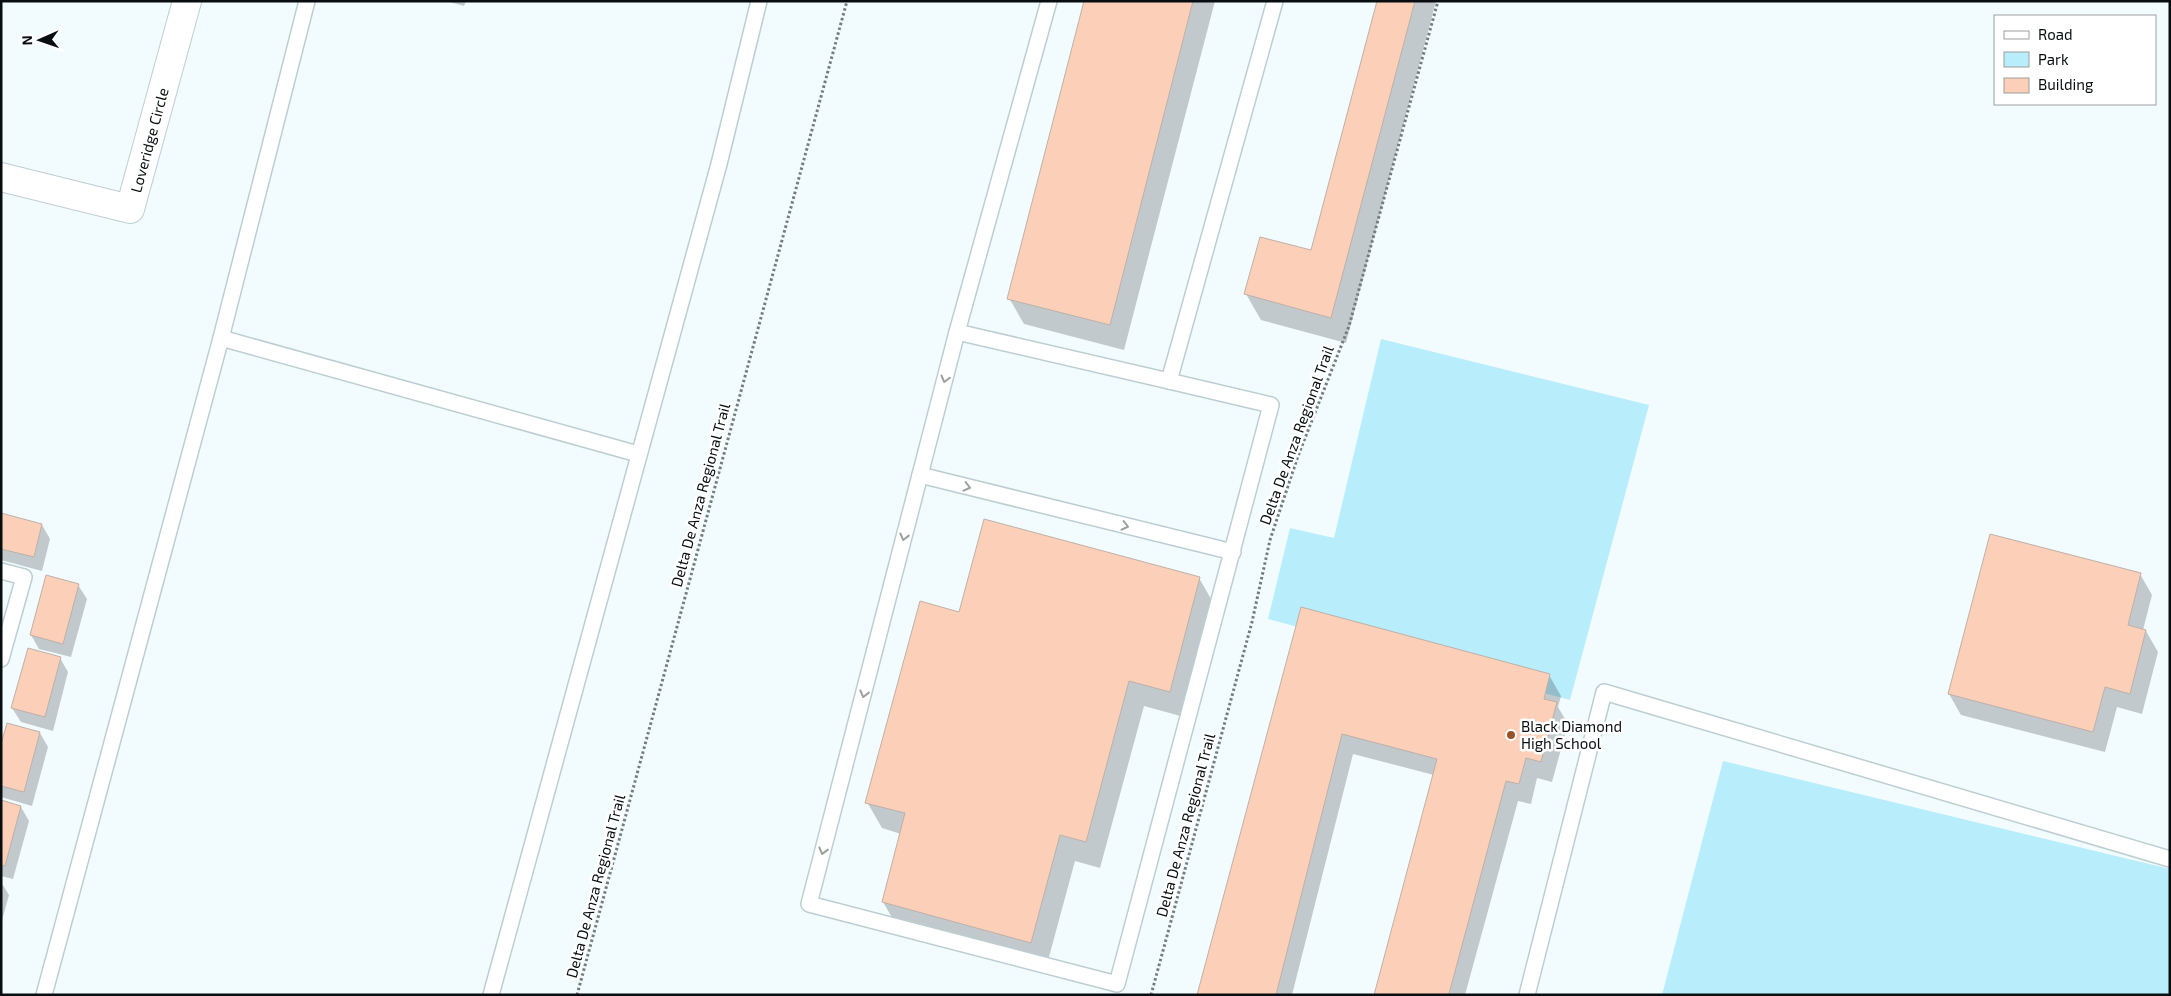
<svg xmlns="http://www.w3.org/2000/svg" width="2171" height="996" font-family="'Exo 2',sans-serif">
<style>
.green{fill:#b8edfb}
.shadow{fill:#0003}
.building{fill:#fccfb8;stroke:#beb0a8}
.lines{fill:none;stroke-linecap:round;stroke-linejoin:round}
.lane-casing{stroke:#bdced2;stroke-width:18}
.street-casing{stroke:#bdced2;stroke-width:30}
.path{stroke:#757c7f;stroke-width:3;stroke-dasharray:2.5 2.5;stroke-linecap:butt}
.lane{stroke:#fff;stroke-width:15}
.street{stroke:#fff;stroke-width:28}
.oneway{stroke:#9c9f9f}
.poi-dot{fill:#99532b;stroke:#fff;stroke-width:2}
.labels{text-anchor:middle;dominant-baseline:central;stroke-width:5;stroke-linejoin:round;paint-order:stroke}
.street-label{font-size:15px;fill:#080e10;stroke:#fff}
.poi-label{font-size:15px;fill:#080e10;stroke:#fff;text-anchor:start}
</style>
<rect width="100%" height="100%" fill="#f2fcff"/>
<g class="green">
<path d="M1381,339L1649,405L1570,700L1268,619L1290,528L1334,538Z"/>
<path d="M1723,761L2170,869V995H1662Z"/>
</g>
<g class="shadow">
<path d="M446,1H466L464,6Z"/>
<path d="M1086,1H1215L1124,350L1024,324L1009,298Z"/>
<path d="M1378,1H1436L1346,343L1261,320L1246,294L1312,252Z"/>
<path d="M1,514L42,525L50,539L42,571L1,560Z"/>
<path d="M2140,574L2152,595L2143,630L2146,631L2158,652L2142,714L2117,707L2105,752L1961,715L1949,694Z"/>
<path d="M1199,578L1214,604L1184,717L1144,706L1100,868L1075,861L1046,968L898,928L883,902L901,834L882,828L867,802L960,614Z"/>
<path d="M78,585L87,599L71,657L39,649L31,635Z"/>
<path d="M1302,608L1549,675L1561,696L1558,707L1568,724L1552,782L1537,778L1531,804L1518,801L1465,995H1375L1434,775L1353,754L1292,995H1198Z"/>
<path d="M60,658L68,672L53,731L21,722L12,708Z"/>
<path d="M40,733L48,747L32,806L1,797V748Z"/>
<path d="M1,801L21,807L29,821L13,879L1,876Z"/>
<path d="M1,882L9,895L1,924Z"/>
</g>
<g class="building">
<path d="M1084,1H1193L1110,325L1007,299Z"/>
<path d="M1377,1H1415L1331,318L1244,294L1260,237L1311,250Z"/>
<path d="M1,513L42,524L34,557L1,549Z"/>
<path d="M984,519L1200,577L1170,692L1129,681L1086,842L1060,835L1031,943L882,902L905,813L865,803L920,601L959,612Z"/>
<path d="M1990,534L2141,573L2128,625L2146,630L2130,694L2105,687L2093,732L1948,694Z"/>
<path d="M46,575L79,584L63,644L30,635Z"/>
<path d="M1301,607L1550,674L1544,699L1557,702L1541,762L1526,758L1519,784L1506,781L1449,994L1451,995H1374L1437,759L1342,734L1276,995H1197Z"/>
<path d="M28,648L61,657L45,717L11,708Z"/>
<path d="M7,723L40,732L24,792L1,786V744Z"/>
<path d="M1,800L21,806L5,866L1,865Z"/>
</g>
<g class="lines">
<g class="lane-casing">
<g id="lane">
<path d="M1049,1L957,332L1169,381L1275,1"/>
<path d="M957,332L809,904L1117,984L1271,405L1169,381"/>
<path d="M221,338L638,454"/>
<path d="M920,475L1233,552"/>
<path d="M1,571L24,577L1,659"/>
<path d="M44,995L221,338L307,1"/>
<path d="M491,995L719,164L759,1"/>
<path d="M1527,995L1604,692L2170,859"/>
</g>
</g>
<g class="street-casing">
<path id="street" d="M1,177L130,209L187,1"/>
</g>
<g class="path">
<path d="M577,995L847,1"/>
<path d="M1151,995L1252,622L1270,540L1298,456L1349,326L1438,1"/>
</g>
<use href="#lane" class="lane"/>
<use href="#street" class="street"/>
</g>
<defs><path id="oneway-chevron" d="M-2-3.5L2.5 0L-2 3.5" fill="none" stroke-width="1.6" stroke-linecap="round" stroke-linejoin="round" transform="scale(1.25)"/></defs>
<g class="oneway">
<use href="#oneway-chevron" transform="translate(945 379) rotate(105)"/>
<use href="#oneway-chevron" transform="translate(967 487) rotate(14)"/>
<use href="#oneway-chevron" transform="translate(1125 526) rotate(14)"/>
<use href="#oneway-chevron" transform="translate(904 537) rotate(104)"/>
<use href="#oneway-chevron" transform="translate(864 694) rotate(104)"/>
<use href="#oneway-chevron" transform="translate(823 851) rotate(104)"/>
</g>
<circle class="poi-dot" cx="1511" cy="735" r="5"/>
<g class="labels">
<g class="street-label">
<text transform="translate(149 140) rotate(-75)">Loveridge Circle</text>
<text transform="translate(1296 435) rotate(-70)">Delta De Anza Regional Trail</text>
<text transform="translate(700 495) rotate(-75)">Delta De Anza Regional Trail</text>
<text transform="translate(1185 825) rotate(-75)">Delta De Anza Regional Trail</text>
<text transform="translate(595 886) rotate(-75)">Delta De Anza Regional Trail</text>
</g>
<g class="poi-label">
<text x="1521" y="726">Black Diamond<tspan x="1521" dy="17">High School</tspan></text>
</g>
</g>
<rect width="2171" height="996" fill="none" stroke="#080e10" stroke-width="5"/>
<rect x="1994" y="15" width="162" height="90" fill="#ffffff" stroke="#9c9f9f"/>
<rect x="2004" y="31" width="25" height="8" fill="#ffffff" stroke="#9c9f9f"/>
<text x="2038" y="40" font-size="15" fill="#080e10">Road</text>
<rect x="2004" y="52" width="25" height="15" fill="#b8edfb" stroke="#9c9f9f"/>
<text x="2038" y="65" font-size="15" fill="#080e10">Park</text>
<rect x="2004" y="78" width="25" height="15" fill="#fccfb8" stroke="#9c9f9f"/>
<text x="2038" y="90" font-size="15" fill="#080e10">Building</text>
<g transform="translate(40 40) rotate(268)" stroke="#ffffff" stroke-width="4" paint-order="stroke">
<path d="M0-4L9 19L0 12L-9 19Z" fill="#080e10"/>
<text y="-8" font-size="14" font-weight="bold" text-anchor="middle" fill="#080e10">N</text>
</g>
</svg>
